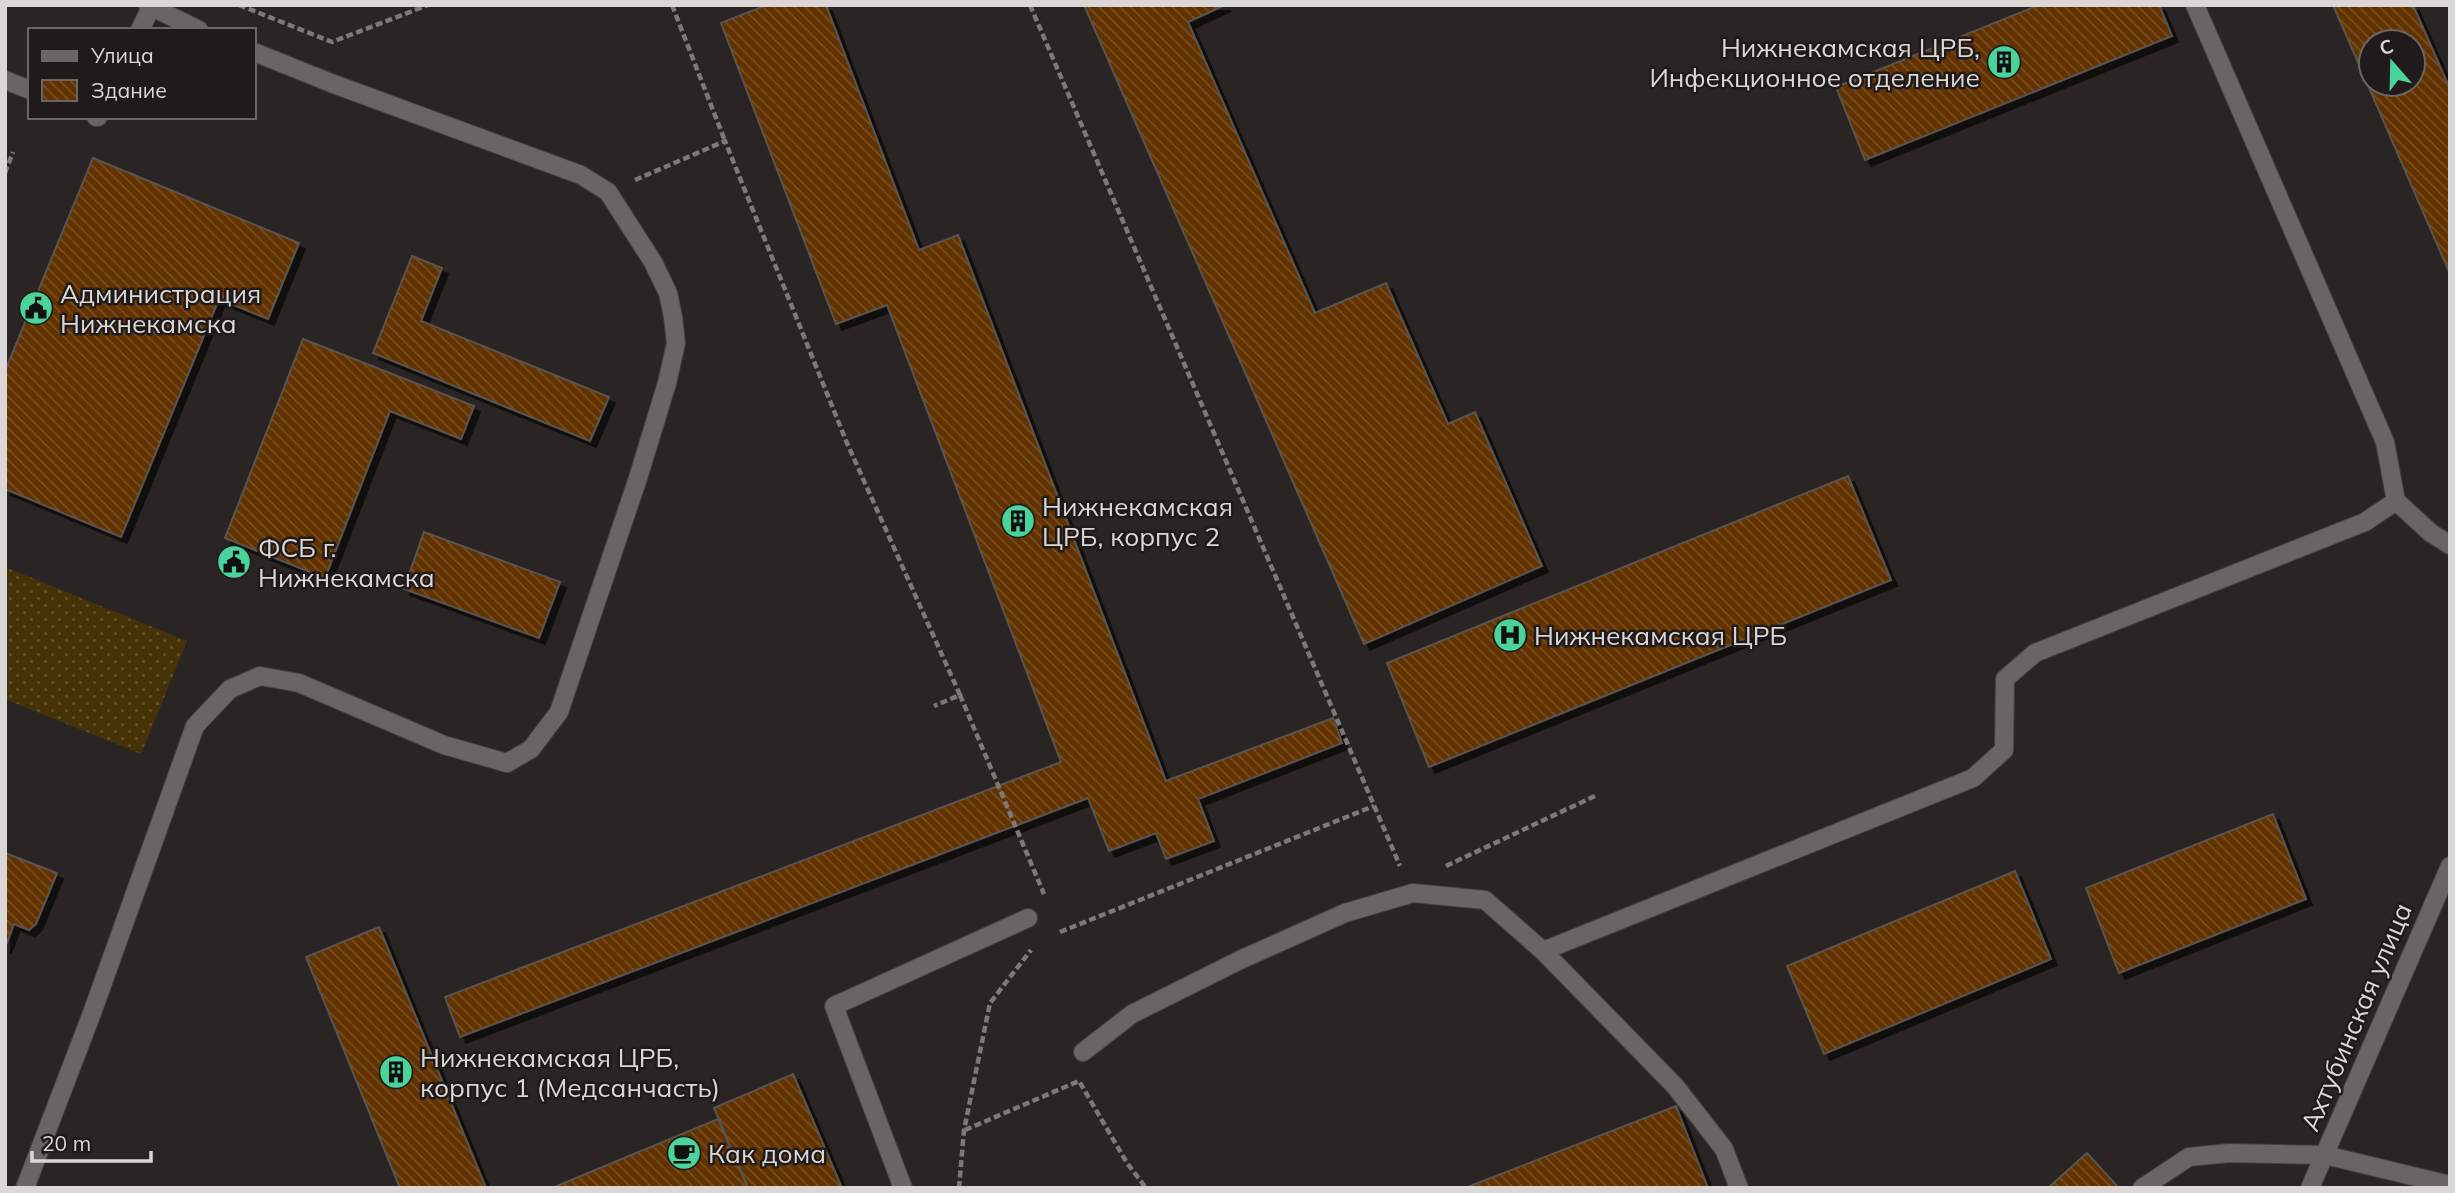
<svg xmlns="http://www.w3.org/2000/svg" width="2455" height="1193" font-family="Mulish,sans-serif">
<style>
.grass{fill:url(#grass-dots)}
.building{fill:url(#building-back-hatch);stroke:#585451;stroke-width:2;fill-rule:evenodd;filter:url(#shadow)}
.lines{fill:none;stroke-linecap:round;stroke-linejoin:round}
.lane-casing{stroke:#464241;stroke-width:20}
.street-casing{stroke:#464241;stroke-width:20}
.path{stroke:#7d7978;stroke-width:4.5;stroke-dasharray:7 3.5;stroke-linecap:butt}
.lane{stroke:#6a6463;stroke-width:18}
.street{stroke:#6a6463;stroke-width:18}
.labels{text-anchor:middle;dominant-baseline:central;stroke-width:5;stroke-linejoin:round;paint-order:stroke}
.poi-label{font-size:26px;fill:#dad7d6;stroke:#201b1a;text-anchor:start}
.street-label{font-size:26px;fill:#dad7d6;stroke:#201b1a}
</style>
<defs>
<pattern id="grass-dots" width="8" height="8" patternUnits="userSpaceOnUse" patternTransform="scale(1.75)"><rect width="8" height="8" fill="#453307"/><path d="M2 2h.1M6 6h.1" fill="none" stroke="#5f502a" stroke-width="1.8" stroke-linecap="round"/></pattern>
<pattern id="building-back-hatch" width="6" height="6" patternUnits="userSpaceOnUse" patternTransform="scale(1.75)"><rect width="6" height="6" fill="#623200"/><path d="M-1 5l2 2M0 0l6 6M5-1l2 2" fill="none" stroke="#784f24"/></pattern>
<filter id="shadow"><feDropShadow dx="6" dy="6" stdDeviation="0" flood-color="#0009"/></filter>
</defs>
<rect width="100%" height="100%" fill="#2a2524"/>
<path class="grass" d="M5,567L187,641L141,754L5,699Z"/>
<g class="building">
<path d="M767,5H826L919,250L958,235L1166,781L1333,718L1342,743L1198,799L1214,841L1166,859L1156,833L1109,851L1088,798L460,1037L445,997L1061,762L887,305L836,324L721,23Z"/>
<path d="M1084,5H1225L1188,22L1315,313L1386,283L1448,424L1475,412L1542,566L1364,644Z"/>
<path d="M2039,5H2159L2172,36L1865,160L1836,87Z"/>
<path d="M2333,5H2413L2450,89V274ZM2371,42H2413V84H2371Z"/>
<path d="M93,158L299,243L268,319L219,299L121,537L5,489V371Z"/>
<path d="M412,256L442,268L421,321L609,397L590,441L373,353Z"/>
<path d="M303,339L474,406L461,439L390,411L325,578L225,538Z"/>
<path d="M1848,476L1891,580L1429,767L1387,663Z"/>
<path d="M424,532L560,582L539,638L404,589Z"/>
<path d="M2273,814L2306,899L2119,973L2086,888Z"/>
<path d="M5,853L57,873L36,924L29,930L14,924L5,948Z"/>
<path d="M2015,871L2051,959L1824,1054L1787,966Z"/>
<path d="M379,927L486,1188H400L306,957Z"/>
<path d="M793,1074L842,1188H748L714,1108Z"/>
<path d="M1676,1106L1708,1188H1465Z"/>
<path d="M718,1119L748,1188H552Z"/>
<path d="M2087,1153L2119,1188H2048Z"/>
</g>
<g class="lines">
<g class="lane-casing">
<g id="lane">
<path d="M148,5L199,30"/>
<path d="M140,30L152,5"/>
<path d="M5,80L30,90"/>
<path d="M96,117H98"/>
<path d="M2396,501L2431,533L2450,545"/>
<path d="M1543,951L1973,778L2004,750L2005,679L2035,653L2365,522L2396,501L2385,442L2195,5"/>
<path d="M1083,1052L1132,1014L1240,960L1345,913L1413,893L1485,900L1543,951L1675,1086L1724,1149L1739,1188"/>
<path d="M25,1188L92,1013L195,726L230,689L260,676L299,683L444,745L507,763L531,749L559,712L638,478L667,383L676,343L673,317L668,293L653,262L608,192L581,175L331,83L254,52"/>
<path d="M903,1188L834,1006L1028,918"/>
<path d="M2142,1188L2189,1157L2229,1153L2325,1155L2450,1185"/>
</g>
</g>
<g class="street-casing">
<path id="street" d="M2310,1188L2450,866"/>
</g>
<g class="path">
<path d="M239,5L332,42L428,5"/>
<path d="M672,5L725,141"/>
<path d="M1030,5L1400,866"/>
<path d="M5,173L13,152"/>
<path d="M635,180L725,141L847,443L960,695L934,706"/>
<path d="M960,695L1044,894"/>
<path d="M1446,866L1597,795"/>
<path d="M1060,932L1374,806"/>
<path d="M965,1130L1079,1081L1127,1163L1146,1188"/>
<path d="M959,1188L964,1130L990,1003L1031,950"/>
</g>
<use href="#lane" class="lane"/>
<use href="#street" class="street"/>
</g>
<defs>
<g id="building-disc" transform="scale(1.75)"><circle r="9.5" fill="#4ad49c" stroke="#201b1a"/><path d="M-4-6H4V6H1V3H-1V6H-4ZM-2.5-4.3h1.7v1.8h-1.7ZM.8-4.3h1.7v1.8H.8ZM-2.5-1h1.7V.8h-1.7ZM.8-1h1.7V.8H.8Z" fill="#111"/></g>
<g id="civic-disc" transform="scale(1.75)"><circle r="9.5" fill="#4ad49c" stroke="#201b1a"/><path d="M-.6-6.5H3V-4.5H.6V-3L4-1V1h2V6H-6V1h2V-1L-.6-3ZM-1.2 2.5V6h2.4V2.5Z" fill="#111"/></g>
<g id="hospital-disc" transform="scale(1.75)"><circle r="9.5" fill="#4ad49c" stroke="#201b1a"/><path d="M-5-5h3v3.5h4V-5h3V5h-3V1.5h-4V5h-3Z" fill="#111"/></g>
<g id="cafe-disc" transform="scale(1.75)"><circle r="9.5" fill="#4ad49c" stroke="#201b1a"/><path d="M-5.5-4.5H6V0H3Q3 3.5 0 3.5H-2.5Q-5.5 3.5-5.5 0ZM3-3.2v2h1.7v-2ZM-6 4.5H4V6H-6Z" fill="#111"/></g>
</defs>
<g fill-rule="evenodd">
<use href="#building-disc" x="2004" y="62"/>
<use href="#civic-disc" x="36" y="308"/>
<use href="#building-disc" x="1018" y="521"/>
<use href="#civic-disc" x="234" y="562"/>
<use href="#hospital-disc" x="1510" y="635"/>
<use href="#building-disc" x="396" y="1072"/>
<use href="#cafe-disc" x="684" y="1153"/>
</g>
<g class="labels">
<g class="poi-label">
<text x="1980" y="47" text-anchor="end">Нижнекамская ЦРБ,<tspan x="1980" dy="30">Инфекционное отделение</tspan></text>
<text x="60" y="293">Администрация<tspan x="60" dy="30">Нижнекамска</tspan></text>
<text x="1042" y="506">Нижнекамская<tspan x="1042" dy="30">ЦРБ, корпус 2</tspan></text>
<text x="258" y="547">ФСБ г.<tspan x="258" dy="30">Нижнекамска</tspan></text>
<text x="1534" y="635">Нижнекамская ЦРБ</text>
<text x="420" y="1057">Нижнекамская ЦРБ,<tspan x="420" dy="30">корпус 1 (Медсанчасть)</tspan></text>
<text x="708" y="1153">Как дома</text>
</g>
<g class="street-label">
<text transform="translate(2356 1017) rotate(-67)">Ахтубинская улица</text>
</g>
</g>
<rect width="2455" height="1193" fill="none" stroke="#dad7d6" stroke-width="14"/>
<rect x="28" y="28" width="228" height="91" fill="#201b1a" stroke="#6a6665" stroke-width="2"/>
<rect x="42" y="51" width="35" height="10" fill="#6a6463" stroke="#6a6665" stroke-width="2"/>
<text x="91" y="63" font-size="21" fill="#dad7d6">Улица</text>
<rect x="42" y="80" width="35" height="21" fill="url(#building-back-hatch)" stroke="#6a6665" stroke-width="2"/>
<text x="91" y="98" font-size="21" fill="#dad7d6">Здание</text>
<g transform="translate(2392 63) rotate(340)"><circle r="33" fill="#201b1a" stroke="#6a6665" stroke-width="2"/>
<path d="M0-5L12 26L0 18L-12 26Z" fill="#4ad49c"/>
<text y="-10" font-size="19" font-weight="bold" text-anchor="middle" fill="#dad7d6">С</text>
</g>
<path d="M32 1151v10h119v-10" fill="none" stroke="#dad7d6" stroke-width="3.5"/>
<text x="42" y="1151" font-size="21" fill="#dad7d6" stroke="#201b1a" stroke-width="5" paint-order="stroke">20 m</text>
</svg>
